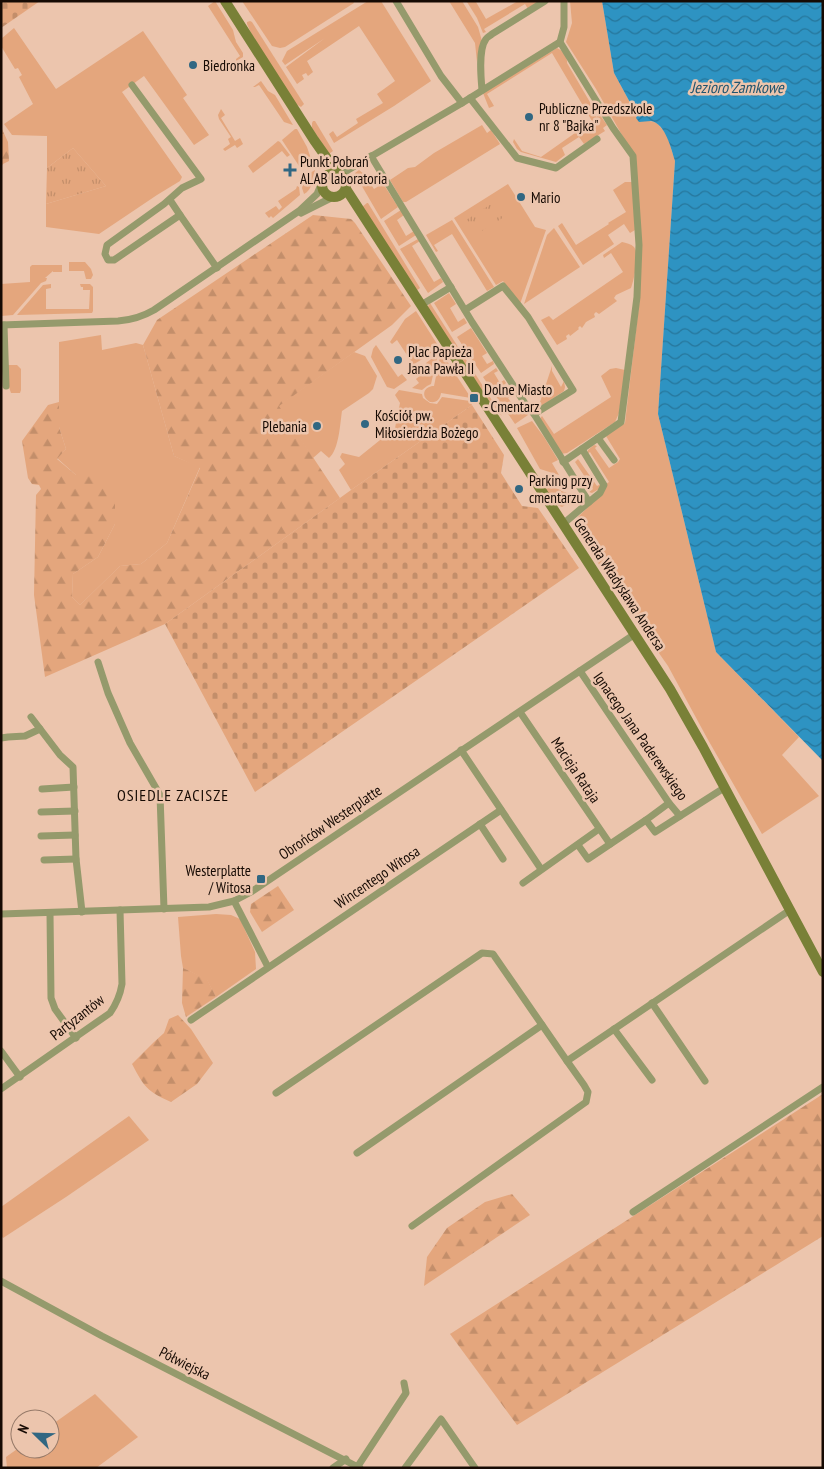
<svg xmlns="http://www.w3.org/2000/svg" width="824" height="1469" font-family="'PT Sans Narrow',sans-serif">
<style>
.green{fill:#e4a67d}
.forest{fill:url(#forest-firs)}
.cemetery{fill:url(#cemetery-stones)}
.park{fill:url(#park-tufts)}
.water{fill:url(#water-waves)}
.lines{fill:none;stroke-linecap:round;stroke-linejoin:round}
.minor{stroke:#959a6c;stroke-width:7}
.secondary{stroke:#798037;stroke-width:10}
.poi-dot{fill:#316782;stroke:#ecc5ad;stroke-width:2}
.labels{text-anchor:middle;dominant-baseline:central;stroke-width:5;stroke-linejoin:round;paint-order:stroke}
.poi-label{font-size:15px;fill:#160a03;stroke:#ecc5ad;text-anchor:start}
.street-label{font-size:15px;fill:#160a03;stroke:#ecc5ad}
.water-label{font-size:16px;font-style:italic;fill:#21546e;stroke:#ecc5ad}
.neighbourhood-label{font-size:16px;letter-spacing:1px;fill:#160a03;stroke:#ecc5ad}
</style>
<defs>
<pattern id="forest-firs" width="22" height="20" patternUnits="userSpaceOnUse" patternTransform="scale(1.25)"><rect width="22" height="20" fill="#e4a67d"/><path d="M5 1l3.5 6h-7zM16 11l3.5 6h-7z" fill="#c38e6a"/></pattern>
<pattern id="cemetery-stones" width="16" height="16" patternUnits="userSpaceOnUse" patternTransform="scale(1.25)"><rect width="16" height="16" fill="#e4a67d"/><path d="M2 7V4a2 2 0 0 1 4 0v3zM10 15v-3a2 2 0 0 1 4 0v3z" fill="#c38e6a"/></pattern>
<pattern id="park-tufts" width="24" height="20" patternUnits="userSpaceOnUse" patternTransform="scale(1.25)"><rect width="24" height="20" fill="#e4a67d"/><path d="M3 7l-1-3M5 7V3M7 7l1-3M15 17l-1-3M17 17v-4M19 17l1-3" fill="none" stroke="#c38e6a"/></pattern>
<pattern id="water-waves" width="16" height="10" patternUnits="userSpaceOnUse" patternTransform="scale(1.25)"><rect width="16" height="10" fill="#2e93c2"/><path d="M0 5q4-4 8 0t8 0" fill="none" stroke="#26769b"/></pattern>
</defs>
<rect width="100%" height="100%" fill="#ecc5ad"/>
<g class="green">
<path d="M215,1L233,30L236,42L243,53V57L236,61V59L240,56L208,6Z"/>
<path d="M242,1H353L354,3L285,47L280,48L272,46Z"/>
<path d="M368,1H381L431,81L394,106L334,143L329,134L333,131L337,137L358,123L356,119L383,103L377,94L395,81L359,26L307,61L313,72L308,76L306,73L302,75L304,79L297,84L286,67L325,38L285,65L282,61L287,51Z"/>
<path d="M449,1H462L478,27L482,41L477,62L475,43Z"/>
<path d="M477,1L476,2L486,19L518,1H541L528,9L525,4L484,29L486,32L483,33L477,18L467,2Z"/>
<path d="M570,1H602L614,73L633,108L650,121L657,123L667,135L675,161L658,414L716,652L799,737L782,755L819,796L762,834L707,738L668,666L633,616L573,525V522L598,497L606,484L609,482L590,452L587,454L588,450L594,445L597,446L595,448L609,468L618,462L620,459L606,436L625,423L640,297L636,160L596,89L566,42L572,23Z"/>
<path d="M250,21L252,22L304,104L301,107L296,104L252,35L247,24V22Z"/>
<path d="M14,28L56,89L143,31L187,95L183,98L209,135L194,145L144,76L122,92L182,177L180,181L157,195L99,234L46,227V204L106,186L73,148L47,168V136L12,135L4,124L33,104L19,77L22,75L18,68L15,69L1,46V39Z"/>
<path d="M557,48C562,50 568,57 567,63L594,109L597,111L594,113L596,117L600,115L607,125L603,128L605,131L584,144L579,137L562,148L565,155L556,162L521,152L517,149L513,142L514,139L522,151L541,157L592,121L552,53L487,94L494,106L489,108L483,93Z"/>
<path d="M261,81L268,91L275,95L293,125L284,122L259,85L255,87H253Z"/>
<path d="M221,109L225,115L221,118L235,141L240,138L243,144L237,148L235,145L225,151L223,149L230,144L228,139L231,137L219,119L218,115Z"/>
<path d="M313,121H315L333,151L329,154L312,128V123Z"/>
<path d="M482,125L487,133L491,130L500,144L406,202H403L390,180L408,168L415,167L434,153Z"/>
<path d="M295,129H297L307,147L312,162L301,169L282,140Z"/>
<path d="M278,141L280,142L290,155L287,157L282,151L253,173L248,166Z"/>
<path d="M315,170C314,178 312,190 304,194L302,188L305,176Z"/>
<path d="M359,170L364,174L374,189L382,184L384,185L398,207L381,219L356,176L355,173Z"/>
<path d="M625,182H632L635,230L630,233L624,224L608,235L614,244L583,265L558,226L562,223L576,245L609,224L608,223L626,212L613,190Z"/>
<path d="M508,184L535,227L546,230L520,304L503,281L496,285L454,218Z"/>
<path d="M297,186L299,187L300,195L273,218L271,216L269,218L265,213L276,206L279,210L282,207L278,201L296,189Z"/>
<path d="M367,203H368L420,288L416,291L362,207Z"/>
<path d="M401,210L404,215L397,220L406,236L414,231L416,235L399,246L384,221Z"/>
<path d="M452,220L494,287L487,291L452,234L434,245L438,251L436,252L426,235Z"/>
<path d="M554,228L580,267L524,304L547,235Z"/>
<path d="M418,239L420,241L412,246L434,282L441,278L443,282L428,293L400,249Z"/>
<path d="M622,242C626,243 631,244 634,247C640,254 634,279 631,288L616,295L614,298L617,301L599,314L596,312L594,314L595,317L586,322L582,328L580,326L578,328L579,329L570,336L569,334L566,336L567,339L557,345L541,320L549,316L553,320L623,272L611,253L604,258L603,255Z"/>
<path d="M69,262H85L91,269L93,275L91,279H86L84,271H69Z"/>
<path d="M32,265H62V272H53V271L45,278H47L46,281L41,283L13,315L1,316V284L30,282V267Z"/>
<path d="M51,284V288L46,289V309H89L90,290H83V287H81L80,284H90L93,287V311L92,313L17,315L43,285Z"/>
<path d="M449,293L456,304L450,308L458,322L464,318L467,323L452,332L434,303Z"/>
<path d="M430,303L502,416L494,408L427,308Z"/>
<path d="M416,311L439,347L424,358L411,366L407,364L411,361L397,340L392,344L390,342L405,319Z"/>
<path d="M471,328L487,353L482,356L487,364L493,361L494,364L481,373L457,337Z"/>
<path d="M101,335L102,350L136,343L143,345L174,456L200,467L167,543L141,564L120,566L80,605L72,597L73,574L98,557L115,524L76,475L57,458L66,449L59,427V342Z"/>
<path d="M376,345L398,377L402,374L407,380L394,389L387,387L371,357L373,349Z"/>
<path d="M354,352L365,356L377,376L373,389L369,393L342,411C340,424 339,450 329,458L321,451L313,458L278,406Z"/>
<path d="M441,352L471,398L441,393C440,399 437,403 430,402C420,396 424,386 434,386Z"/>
<path d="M438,354L431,384L427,386L422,390L412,388L419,383L416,379L429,368L426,363Z"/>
<path d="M8,365H17L21,369V390L20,393H11L8,384Z"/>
<path d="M552,366V371L561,387L564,381L565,387L564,391L538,408Z"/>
<path d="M496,368L498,371L494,373L500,383L504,380L506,383L502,387L508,395L512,392L513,394L508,398L516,409L522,406L528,415L515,424L483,377Z"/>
<path d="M616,368L625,370L619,413L615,422L567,453L561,454L540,419L542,416L554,434L611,397L601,376L610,369Z"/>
<path d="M399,390L422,394L423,398L430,403L437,404L442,397L470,401L472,405L351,490L339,470L345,464L340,457L342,453L359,457L395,428L400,403L395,395Z"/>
<path d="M532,421L544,437L558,460L552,463L559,475L540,469L517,428Z"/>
<path d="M578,459L597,486L601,484L599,489L592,493L589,492L593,489L575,462Z"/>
<path d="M544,481L547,484L569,494C570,500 568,504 562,507L555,504L542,484V482Z"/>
<path d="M216,914L231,915L240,919L255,952L256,969L216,997L207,980L183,968L181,956L178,917Z"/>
<path d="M129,1116L149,1140L66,1197L3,1238L1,1235V1207Z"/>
<path d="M95,1394L138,1437L96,1468H7L6,1457L20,1447V1449H50V1426Z"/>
</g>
<g class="forest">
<path d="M1,127L8,142L9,161L3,164L1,167Z"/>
<path d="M313,215L351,219L355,223L411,306L392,325L279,406L340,498L165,624L45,677L34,595L36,495L41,489L39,485L32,484L28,478L22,441L48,405L59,402V427L66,449L57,459L76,475L100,474L115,500V524L98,557L73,574L72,597L80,605L120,566L141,564L167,543L200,468L174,456L143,345L157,320Z"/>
<path d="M278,886L294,910L262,932L250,912L251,904Z"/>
<path d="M183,968L207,979L216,997L186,1017L182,1003Z"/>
<path d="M178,1015L191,1029L213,1063L197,1084L171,1102C147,1091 144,1087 132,1064L154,1042L164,1033L169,1019Z"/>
<path d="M823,1094V1236L517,1425L450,1334Z"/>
<path d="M512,1194L530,1215L424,1286L427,1257L447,1228L485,1202Z"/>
</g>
<g class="cemetery">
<path d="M1,1H40L1,28Z"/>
<path d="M472,405L504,455L501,473L522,506L538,508L579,568L255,792L165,624L351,490Z"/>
</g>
<g class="park">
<path d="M73,148L106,186L46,204L47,168Z"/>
<path d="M499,199L509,214L475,235L466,220Z"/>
</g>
<path class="water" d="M602,1H823V761L716,652L658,414L675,161C671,149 666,124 651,121C647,121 643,122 639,122L636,118L638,113L633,108L614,73Z"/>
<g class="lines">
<g class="minor">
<path d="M396,1L441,76L462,103"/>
<path d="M132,85L201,179L182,188L164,204L107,245L105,254L108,260H114L180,215L217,268"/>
<path d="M482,90C481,78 478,49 486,39C487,37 490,36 492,34L545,1"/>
<path d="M470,98L517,158L556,168L597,139"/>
<path d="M371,156L472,322L526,405L534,414L589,502L563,524"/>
<path d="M342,176L348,170L462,103L560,42"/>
<path d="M170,200L180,215"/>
<path d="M301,213L333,197"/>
<path d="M421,305L451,287"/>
<path d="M465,310L503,286L528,317L573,390L534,414"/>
<path d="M1,325L118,321C132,320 142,317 154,310L299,211L317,194L322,182"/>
<path d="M4,325L6,386"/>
<path d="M598,438L614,460"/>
<path d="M582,449L604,485L600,493L589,502"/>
<path d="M563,462L621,422L637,297L639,245L633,156L613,128L560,42L564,27V1"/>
<path d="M98,662L108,693L130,743L160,795L164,909"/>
<path d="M580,671L669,803L680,816"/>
<path d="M520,712L610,844"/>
<path d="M31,717L60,755L73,767L76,859L82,912"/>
<path d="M1,738L8,737L25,736L40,729"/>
<path d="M461,750L541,869"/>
<path d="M42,789L74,787"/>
<path d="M41,812L75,811"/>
<path d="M646,820L655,832L724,788"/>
<path d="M480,824L503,859"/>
<path d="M41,836L75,835"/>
<path d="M578,845L588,859L646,820L669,803"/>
<path d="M44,860L76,859"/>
<path d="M523,883L599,829"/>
<path d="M234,901L268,967"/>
<path d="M50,913L51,998L55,1009L76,1038"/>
<path d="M1,914L209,907L234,901L251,892L635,634"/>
<path d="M652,1003L705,1081"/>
<path d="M191,1020L501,810"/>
<path d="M614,1029L652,1080"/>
<path d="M1,1051L20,1077"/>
<path d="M1,1089L110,1013C117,1003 120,996 122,984L120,910"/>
<path d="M276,1093L482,953L493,954L567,1061L790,910"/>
<path d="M357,1153L542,1025"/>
<path d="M633,1212L823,1087"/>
<path d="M412,1226L586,1102L588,1092L584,1085L567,1061"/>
<path d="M1,1281L102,1336L360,1468"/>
<path d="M358,1466L406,1393L404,1383"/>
<path d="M333,1468L346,1459"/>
<path d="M405,1468L441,1419L475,1468"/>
</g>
<g class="secondary">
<path d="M225,1L314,140L338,174"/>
<circle cx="334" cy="185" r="12"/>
<path d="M346,189L670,689L703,747L823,972"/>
</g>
</g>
<g class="poi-dot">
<circle cx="193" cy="65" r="5"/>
<circle cx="529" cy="117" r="5"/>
<path d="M287.5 162.5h5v5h5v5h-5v5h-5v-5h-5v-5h5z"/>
<circle cx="521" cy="197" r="5"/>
<circle cx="398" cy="360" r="5"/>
<rect x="469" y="393" width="10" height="10" rx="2.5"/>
<circle cx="365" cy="424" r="5"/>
<circle cx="317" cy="426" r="5"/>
<circle cx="519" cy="489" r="5"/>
<rect x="256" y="874" width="10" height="10" rx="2.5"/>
</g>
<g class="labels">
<g class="poi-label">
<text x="203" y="65">Biedronka</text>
<text x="539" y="108">Publiczne Przedszkole<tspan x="539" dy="17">nr 8 "Bajka"</tspan></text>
<text x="300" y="161">Punkt Pobrań<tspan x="300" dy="17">ALAB laboratoria</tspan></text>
<text x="531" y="197">Mario</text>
<text x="408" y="351">Plac Papieża<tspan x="408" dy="17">Jana Pawła II</tspan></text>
<text x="484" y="389">Dolne Miasto<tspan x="484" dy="17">- Cmentarz</tspan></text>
<text x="375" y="415">Kościół pw.<tspan x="375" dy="17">Miłosierdzia Bożego</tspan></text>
<text x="307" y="426" text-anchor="end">Plebania</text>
<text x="529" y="480">Parking przy<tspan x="529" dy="17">cmentarzu</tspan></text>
<text x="251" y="870" text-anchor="end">Westerplatte<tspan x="251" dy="17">/ Witosa</tspan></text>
</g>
<g class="street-label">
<text transform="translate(620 584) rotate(57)">Generała Władysława Andersa</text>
<text transform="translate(641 736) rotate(55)">Ignacego Jana Paderewskiego</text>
<text transform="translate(576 770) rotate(56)">Macieja Rataja</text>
<text transform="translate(330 822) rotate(-34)">Obrońców Westerplatte</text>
<text transform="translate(377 877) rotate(-34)">Wincentego Witosa</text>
<text transform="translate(77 1017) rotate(-38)">Partyzantów</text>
<text transform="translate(185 1363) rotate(27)">Półwiejska</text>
</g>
<g class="water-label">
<text x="737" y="87">Jezioro Zamkowe</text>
</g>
<g class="neighbourhood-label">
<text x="173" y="795">OSIEDLE ZACISZE</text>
</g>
</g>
<rect width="824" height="1469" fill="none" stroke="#160a03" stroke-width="5"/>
<g transform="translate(35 1434) rotate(293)"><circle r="24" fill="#ecc5ad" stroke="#967a69"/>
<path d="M0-4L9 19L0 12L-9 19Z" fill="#316782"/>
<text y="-8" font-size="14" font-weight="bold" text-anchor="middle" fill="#160a03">N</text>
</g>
</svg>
